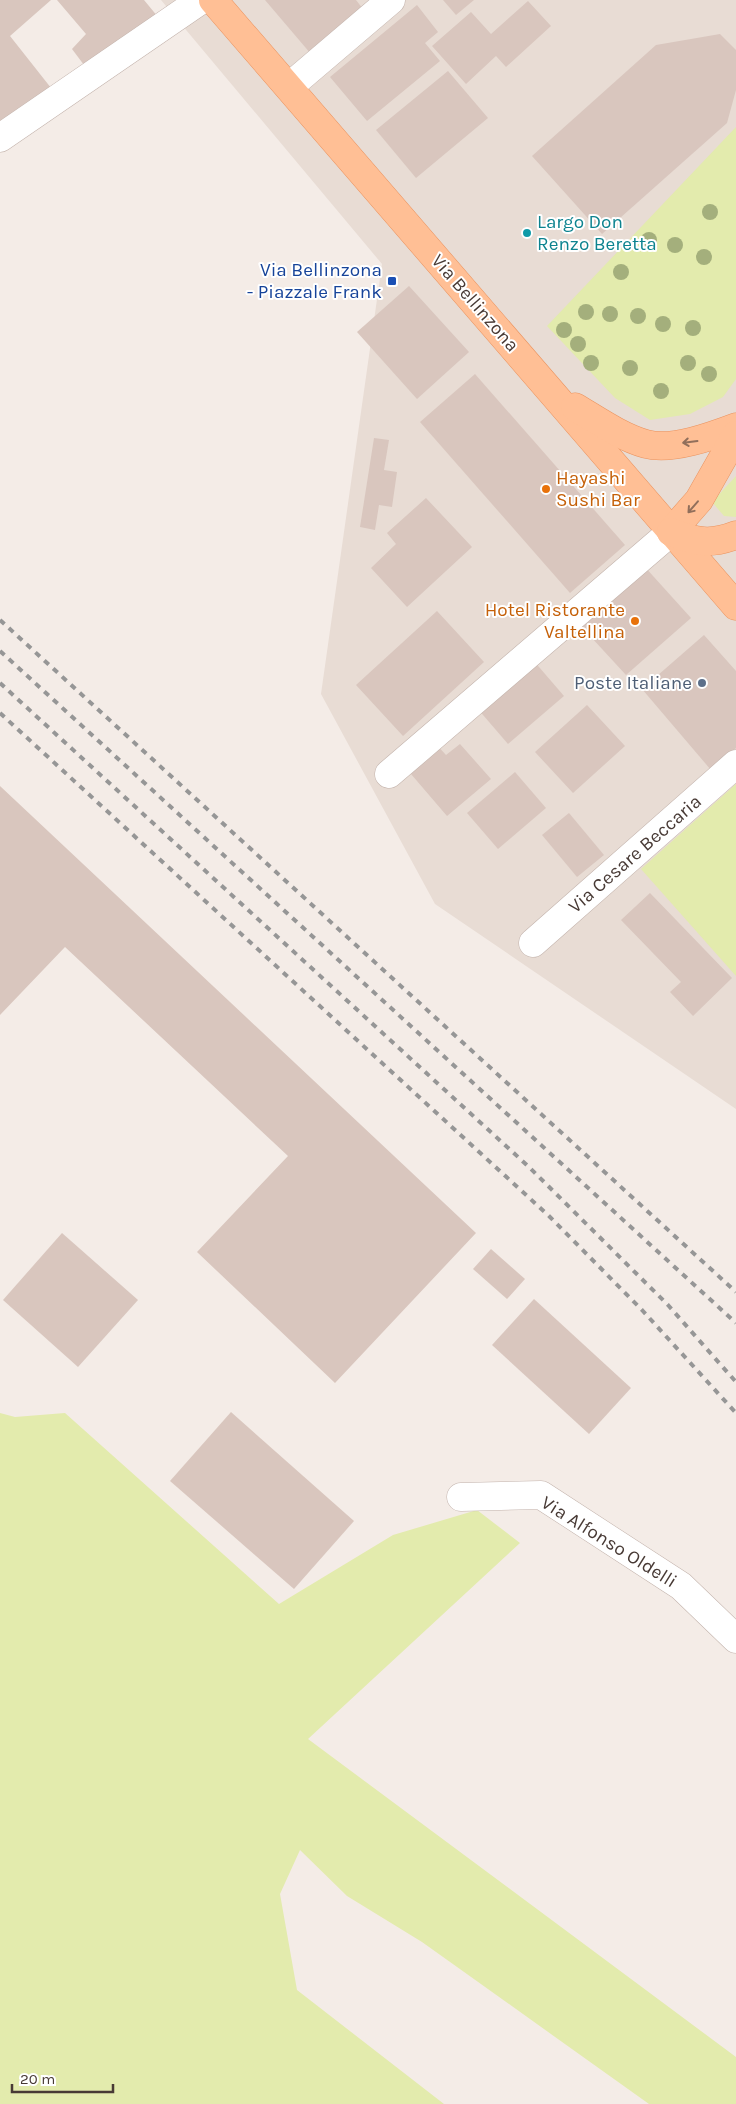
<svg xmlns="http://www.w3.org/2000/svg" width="736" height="2104" font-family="Karla,sans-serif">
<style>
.residential{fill:#e8dcd4}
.green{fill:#e3ebad}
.building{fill:#d9c6be}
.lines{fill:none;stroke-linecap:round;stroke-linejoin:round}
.street-casing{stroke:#c3b3ac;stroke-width:29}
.primary-casing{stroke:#ea935f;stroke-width:29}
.street{stroke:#fff;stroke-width:28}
.primary{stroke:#ffbf95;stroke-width:28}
.rail{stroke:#969696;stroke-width:4;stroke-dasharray:6 6;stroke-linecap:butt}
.tree{fill:#a4af7c}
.oneway{stroke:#916f5b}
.culture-dot{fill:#0f9aa8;stroke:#fff;stroke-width:2}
.transit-dot{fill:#1a4fb4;stroke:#fff;stroke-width:2}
.food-dot{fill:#e8710a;stroke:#fff;stroke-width:2}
.service-dot{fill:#5c6f8a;stroke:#fff;stroke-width:2}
.labels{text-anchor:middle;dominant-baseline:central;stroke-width:4;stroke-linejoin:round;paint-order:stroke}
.culture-label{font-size:19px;fill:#0d838f;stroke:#fff;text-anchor:start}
.transit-label{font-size:19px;fill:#164399;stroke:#fff;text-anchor:end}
.street-label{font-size:19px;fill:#483a35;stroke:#fff}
.food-label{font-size:19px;fill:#c56008;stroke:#fff;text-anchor:start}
.service-label{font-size:19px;fill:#4e5e75;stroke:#fff;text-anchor:end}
</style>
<rect width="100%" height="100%" fill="#f4ece7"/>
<path class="residential" d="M161,0H736V1109L435,904L321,694L382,264Z"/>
<g class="green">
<path d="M736,127V379L723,397L690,414L650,420L615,398L547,326Z"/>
<path d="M736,476V517L724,516L712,502Z"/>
<path d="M736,784V976L641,869Z"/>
<path d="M0,1413L15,1417L65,1413L279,1604L393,1535L477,1510L520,1543L308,1739L736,2057V2104H649L422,1942L347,1896L300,1850L280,1894L297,1990L444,2104H0Z"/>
</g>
<g class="building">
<path d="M0,0H51L10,36L55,93L0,129Z"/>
<path d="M57,0H144L163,23L90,73L72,49L86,34Z"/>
<path d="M265,0H356L363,9L311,54Z"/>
<path d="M443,0H474L456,15Z"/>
<path d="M528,1L551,26L506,67L496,56L466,84L432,46L471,12L491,34Z"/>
<path d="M417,5L438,32L425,43L440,61L367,121L330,77Z"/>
<path d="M720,34L736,50V90L727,123L602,234L532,156L656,45Z"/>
<path d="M448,71L488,118L416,178L376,130Z"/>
<path d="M409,286L469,352L417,399L357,332Z"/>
<path d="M475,374L625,545L570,593L420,422Z"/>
<path d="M374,438L389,440L384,470L397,472L392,507L379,505L375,530L360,527Z"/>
<path d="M426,498L472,547L407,607L371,568L396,544L387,533Z"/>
<path d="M644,566L691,618L626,675L579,624Z"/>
<path d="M437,611L484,662L403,736L356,685Z"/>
<path d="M704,635L736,671V748L711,770L642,689Z"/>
<path d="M533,660L564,696L508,744L477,708Z"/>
<path d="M587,705L625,746L573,793L535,752Z"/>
<path d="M434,742L446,755L460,744L491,779L447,816L405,767Z"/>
<path d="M515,772L546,808L498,849L467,813Z"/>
<path d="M0,786L476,1233L335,1383L197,1252L288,1156L65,947L0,1015Z"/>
<path d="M569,813L604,855L577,877L542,835Z"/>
<path d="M650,893L732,978L693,1016L670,992L681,982L621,920Z"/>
<path d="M62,1233L138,1300L78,1367L3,1300Z"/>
<path d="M491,1249L525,1279L507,1299L473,1269Z"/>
<path d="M534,1299L631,1388L589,1434L492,1345Z"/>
<path d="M231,1412L354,1521L294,1589L170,1481Z"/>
</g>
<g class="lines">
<g class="street-casing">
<g id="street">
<path d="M290,86L391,0"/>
<path d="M0,138L201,0"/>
<path d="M389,774L671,532"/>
<path d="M533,943L736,764"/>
<path d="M461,1497L541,1495L681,1586L736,1639"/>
</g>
</g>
<g class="primary-casing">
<g id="primary">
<path d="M213,0L736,606"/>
<path d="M575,407C597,420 621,437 646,444C672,451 712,436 736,427"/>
<path d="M671,532L699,500L736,435"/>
<path d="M671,532C695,542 711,545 736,535"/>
</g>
</g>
<use href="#street" class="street"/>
<use href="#primary" class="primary"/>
<g class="rail">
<path d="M0,620L736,1292"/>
<path d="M0,651L736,1323"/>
<path d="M0,683L529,1167L668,1305L736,1382"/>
<path d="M0,713L549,1216L642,1310L736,1413"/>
</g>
</g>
<g class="tree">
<circle cx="710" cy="212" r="8"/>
<circle cx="649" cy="240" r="8"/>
<circle cx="675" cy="245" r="8"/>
<circle cx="704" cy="257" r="8"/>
<circle cx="621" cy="272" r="8"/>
<circle cx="586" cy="312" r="8"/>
<circle cx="610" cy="314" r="8"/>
<circle cx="638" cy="316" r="8"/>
<circle cx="663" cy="324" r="8"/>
<circle cx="693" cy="328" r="8"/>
<circle cx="564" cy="330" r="8"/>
<circle cx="578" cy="344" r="8"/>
<circle cx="591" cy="363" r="8"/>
<circle cx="688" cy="363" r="8"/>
<circle cx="630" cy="368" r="8"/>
<circle cx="709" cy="374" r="8"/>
<circle cx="661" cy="391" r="8"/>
</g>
<defs><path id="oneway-shaft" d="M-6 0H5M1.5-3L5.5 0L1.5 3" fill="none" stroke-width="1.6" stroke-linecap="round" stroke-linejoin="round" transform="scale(1.25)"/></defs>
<g class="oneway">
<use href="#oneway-shaft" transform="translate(690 442) rotate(173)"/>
<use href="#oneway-shaft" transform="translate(693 507) rotate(131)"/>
</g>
<circle class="culture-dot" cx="527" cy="233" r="5"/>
<rect class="transit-dot" x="387" y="276" width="10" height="10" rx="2.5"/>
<g class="food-dot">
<circle cx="546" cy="489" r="5"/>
<circle cx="635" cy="621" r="5"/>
</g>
<circle class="service-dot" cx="702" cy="683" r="5"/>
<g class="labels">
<g class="culture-label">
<text x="537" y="222">Largo Don<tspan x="537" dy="22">Renzo Beretta</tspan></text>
</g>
<g class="transit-label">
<text x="382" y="270">Via Bellinzona<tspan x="382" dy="22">- Piazzale Frank</tspan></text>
</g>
<g class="street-label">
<text transform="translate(475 303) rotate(49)">Via Bellinzona</text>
<text transform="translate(635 854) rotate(-41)">Via Cesare Beccaria</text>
<text transform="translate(609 1542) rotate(32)">Via Alfonso Oldelli</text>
</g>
<g class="food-label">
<text x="556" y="478">Hayashi<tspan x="556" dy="22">Sushi Bar</tspan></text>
<text x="625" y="610" text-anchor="end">Hotel Ristorante<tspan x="625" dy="22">Valtellina</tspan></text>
</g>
<g class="service-label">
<text x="692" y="683">Poste Italiane</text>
</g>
</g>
<path d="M12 2084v8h101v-8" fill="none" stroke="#483a35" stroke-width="2.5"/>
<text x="20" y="2084" font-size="15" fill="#483a35" stroke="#ffffff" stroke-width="4" paint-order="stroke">20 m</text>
</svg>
